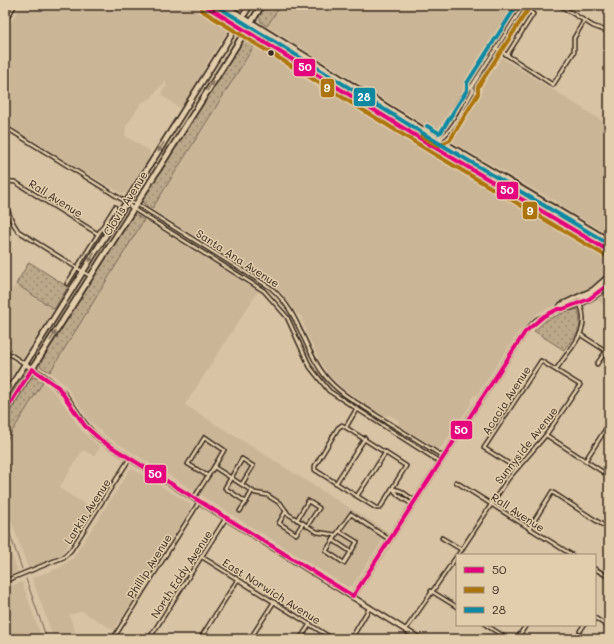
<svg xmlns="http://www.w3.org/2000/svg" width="614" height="644" font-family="Mali,sans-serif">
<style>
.built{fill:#cab597}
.green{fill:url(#green-dots);stroke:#7b6854}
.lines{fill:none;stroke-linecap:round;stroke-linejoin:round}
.stream{stroke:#705e4b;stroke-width:1}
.street-casing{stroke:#3b2a1e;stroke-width:5.5}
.secondary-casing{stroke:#3b2a1e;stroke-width:7}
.primary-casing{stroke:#3b2a1e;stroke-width:8}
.street{stroke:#e2cdac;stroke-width:2.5}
.secondary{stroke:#e2cdac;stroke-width:4}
.primary{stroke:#e2cdac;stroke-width:4.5}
.bus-1-casing{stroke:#e2cdac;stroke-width:7}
.bus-2-casing{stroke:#e2cdac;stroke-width:7}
.bus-3-casing{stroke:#e2cdac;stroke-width:7}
.bus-1{stroke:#e5007d;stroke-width:4}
.bus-2{stroke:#ac740c;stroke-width:4}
.bus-3{stroke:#0f89a2;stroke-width:4}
.oneway{fill:#86735e}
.bus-dot{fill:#3b2a1e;stroke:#e2cdac;stroke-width:1.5}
.labels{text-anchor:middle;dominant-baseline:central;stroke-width:3;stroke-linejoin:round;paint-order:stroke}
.street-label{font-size:11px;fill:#3b2a1e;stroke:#e2cdac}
.line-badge{stroke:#e2cdac;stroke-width:1.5}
.badge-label{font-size:11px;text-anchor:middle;font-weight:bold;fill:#fff}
</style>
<defs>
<pattern id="green-dots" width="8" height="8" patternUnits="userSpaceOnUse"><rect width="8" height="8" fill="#bba78a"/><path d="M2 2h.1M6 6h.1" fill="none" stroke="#998870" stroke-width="1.8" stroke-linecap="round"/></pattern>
</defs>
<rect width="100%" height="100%" fill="#d8c3a4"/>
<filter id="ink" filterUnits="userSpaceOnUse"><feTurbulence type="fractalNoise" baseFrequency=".025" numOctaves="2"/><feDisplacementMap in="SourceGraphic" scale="8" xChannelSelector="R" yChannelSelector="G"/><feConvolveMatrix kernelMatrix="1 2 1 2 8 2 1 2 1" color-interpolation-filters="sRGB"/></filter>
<g filter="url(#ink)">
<g class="built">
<path d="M22,5H194L227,27L228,30L206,65L183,108L181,109L172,103L162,95V91L167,86L165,81L151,98L142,102L126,126L125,136L150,151L148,160L127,193L123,194L86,173L5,123V31Z"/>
<path d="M281,5H519L438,129L434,130L267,26Z"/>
<path d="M256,43L264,51L319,89L325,85L344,96L347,101L423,146L425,151L436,158L440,157L494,188L496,192L504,197L508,196L609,258V272L601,280L583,292L538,313L519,331L477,395H474L470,401L471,404L442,447L437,449L399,425L398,420L389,415L384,416L342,388L329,375L320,361L306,332L301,316L297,314L282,293L268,281L224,252L222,249L214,244L209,245L152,209Z"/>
<path d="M499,56L609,125V235L563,207L561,204L553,199H551L450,140L449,137Z"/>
<path d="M144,220L258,291L185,405L388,532L352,586L348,587L106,436L89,420L67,387L50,372Z"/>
<path d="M16,284L54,309L23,358L5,347V302Z"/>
<path d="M609,288V308L595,299Z"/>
<path d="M5,357L18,366L8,382L5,380Z"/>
<path d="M43,382L58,396L82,431L100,447L94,456L83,450L59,488L92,509L63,552L54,559L28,568L5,503V443Z"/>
<path d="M131,468L190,504L191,508L114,630L82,611L69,615L78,639H54L32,578L59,568L73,558Z"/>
<path d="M5,535L18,572L5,577Z"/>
<path d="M22,582L38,628L42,639H8L5,631V588Z"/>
</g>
<g class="green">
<path d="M265,5H281L267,26L261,22L259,15Z"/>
<path d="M249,38L256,43L152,209L143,203L142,199L244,39Z"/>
<path d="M136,215L144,220L50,372L41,367L40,363L132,216Z"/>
<path d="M29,262L68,287L54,309L16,284Z"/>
<path d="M574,308L578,310C584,334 575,333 564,350L534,331L545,321Z"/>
<path d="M34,377L43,382L5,443V419L31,378Z"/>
</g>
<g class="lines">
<g class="stream">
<path d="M5,520L22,569"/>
<path d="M26,579L47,639"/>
</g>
<g class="street-casing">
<g id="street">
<path d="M559,5L593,26L609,32"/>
<path d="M5,21L15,5"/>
<path d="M496,48L553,85L574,52V38L584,21"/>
<path d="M507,55L533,14L523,7"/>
<path d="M5,127L126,202L132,208L264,291L287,317L310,367L329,391L440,462"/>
<path d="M439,140C454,130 463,107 473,91L472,86"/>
<path d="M434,147C442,135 461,91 472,86L524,5"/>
<path d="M5,181L15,182L98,234"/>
<path d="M127,202L135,203L271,288C301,314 302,347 325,376C338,393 358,403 376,415C399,429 421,443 444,457"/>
<path d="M5,204L13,223L18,231L90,276"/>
<path d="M67,284L115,207"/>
<path d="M581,335L606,351L597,364"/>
<path d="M5,351L25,364"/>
<path d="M606,351L609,347"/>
<path d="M556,370C569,348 592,332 580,304"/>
<path d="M342,425L406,466L380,508H376L315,470V466L338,428Z"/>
<path d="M346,427L356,410"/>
<path d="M546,435L609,476"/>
<path d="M585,461L609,424"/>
<path d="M208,476L214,467"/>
<path d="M456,482L572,555"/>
<path d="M336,483L365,438"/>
<path d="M242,484L253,466L242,459L225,488L246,502L252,491"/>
<path d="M393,489L398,495L413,505"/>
<path d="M394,489L401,491L415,501"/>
<path d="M357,496L386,452"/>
<path d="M194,498L208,476L188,464L205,437L224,450L214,467L255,493L267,495L281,504L288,514L317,532L336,535L351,514L390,540"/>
<path d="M240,511L246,502"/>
<path d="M286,511L279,523L296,534L303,523"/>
<path d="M297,520L308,501L319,508L307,526"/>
<path d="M529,529L552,492L609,529"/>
<path d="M336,536L326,551L344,563L357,542L339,531"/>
<path d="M442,538L462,550"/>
<path d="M333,540L351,552"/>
<path d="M458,555L508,479L546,435L580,385L541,361L484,448L516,468"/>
<path d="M202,557L333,639"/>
<path d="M595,569L609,577"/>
<path d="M5,581L64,557L71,550L130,458"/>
<path d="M431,591L457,607"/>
<path d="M595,618L609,627"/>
<path d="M486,625L508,639"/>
<path d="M406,629L457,556"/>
<path d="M580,631L584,625"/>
<path d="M113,639L199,502"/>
<path d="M149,639L226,518"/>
<path d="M200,639L238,579"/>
<path d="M250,639L274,602"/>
<path d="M300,639L310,624"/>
<path d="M351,639L370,607"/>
<path d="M517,639L526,625"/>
</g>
</g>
<g class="secondary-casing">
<g id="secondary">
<path d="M579,303C582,295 595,293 601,286"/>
<path d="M558,309C575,310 597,296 609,284"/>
<path d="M25,364C39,373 52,380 63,393C78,411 82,426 102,441L420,639"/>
<path d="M353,596L525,332L537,320L558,309L561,305L593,290L609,276"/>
</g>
</g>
<g class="primary-casing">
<g id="primary">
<path d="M204,5L434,147L609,251"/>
<path d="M223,5L439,140L609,241"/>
<path d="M316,72L325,75L349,89L354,88"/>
<path d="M519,194C529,197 547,211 555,208"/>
<path d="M5,396L250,5"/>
<path d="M5,412L262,5"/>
</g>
</g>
<use href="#street" class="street"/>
<use href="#secondary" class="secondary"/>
<use href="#primary" class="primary"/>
<g class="bus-1-casing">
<g id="bus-1">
<path d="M204,5L434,147L609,251"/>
<path d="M5,412L32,369L58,387L85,426L102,441L353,596L525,332L544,316L558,309H563L589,299L609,284"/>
</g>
</g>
<g class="bus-2-casing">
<g id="bus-2">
<path d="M201,10L431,152L606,256"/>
<path d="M421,136L438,146L450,140L478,94V87L529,8"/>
</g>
</g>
<g class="bus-3-casing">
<g id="bus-3">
<path d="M215,5L437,142L609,244"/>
<path d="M427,126L439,133L441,132L467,90V83L517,5"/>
</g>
</g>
<use href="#bus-1" class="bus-1"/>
<use href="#bus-2" class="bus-2"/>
<use href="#bus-3" class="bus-3"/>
</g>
<defs><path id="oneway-solid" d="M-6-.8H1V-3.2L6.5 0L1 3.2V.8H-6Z"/></defs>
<g class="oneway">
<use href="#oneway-solid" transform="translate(210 86) rotate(-58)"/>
<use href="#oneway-solid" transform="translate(161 147) rotate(123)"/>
<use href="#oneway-solid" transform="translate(92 257) rotate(122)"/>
<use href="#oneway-solid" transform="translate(53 336) rotate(-58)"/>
</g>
</g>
<circle class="bus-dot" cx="271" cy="53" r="3.5"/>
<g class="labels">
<g class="street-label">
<text transform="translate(56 198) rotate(32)">Rall Avenue</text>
<text transform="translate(125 203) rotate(-58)">Clovis Avenue</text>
<text transform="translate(238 258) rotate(33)">Santa Ana Avenue</text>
<text transform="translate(506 400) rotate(-57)">Acacia Avenue</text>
<text transform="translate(526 445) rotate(-52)">Sunnyside Avenue</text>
<text transform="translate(87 511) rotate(-57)">Larkin Avenue</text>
<text transform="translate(518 512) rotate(33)">Rall Avenue</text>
<text transform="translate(149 566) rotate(-58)">Phillip Avenue</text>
<text transform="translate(181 574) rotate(-57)">North Eddy Avenue</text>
<text transform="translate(272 591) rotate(32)">East Norwich Avenue</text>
</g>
</g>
<g class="line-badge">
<rect x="293" y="58" width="23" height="19" rx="4" fill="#e5007d"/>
<rect x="320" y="78" width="15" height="20" rx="4" fill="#ac740c"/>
<rect x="353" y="87" width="23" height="20" rx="4" fill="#0f89a2"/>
<rect x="496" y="181" width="23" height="19" rx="4" fill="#e5007d"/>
<rect x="522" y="201" width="16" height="19" rx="4" fill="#ac740c"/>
<rect x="450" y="420" width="23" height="20" rx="4" fill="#e5007d"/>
<rect x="144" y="464" width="23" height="20" rx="4" fill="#e5007d"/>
</g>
<g class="badge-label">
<text x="305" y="71">50</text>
<text x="327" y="92">9</text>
<text x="364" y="101">28</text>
<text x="507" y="194">50</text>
<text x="530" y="215">9</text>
<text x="461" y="434">50</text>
<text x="155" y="478">50</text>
</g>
<rect width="614" height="644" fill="none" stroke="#e2cdac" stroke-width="20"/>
<rect x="10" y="10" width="594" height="624" fill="none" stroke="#3b2a1e" stroke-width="1.5" filter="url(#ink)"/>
<rect x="456" y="554" width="140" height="72" fill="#e2cdac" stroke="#9f8c73"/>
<rect x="464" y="567" width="20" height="6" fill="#e5007d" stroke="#9f8c73"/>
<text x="492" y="574" font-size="12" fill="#3b2a1e">50</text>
<rect x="464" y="587" width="20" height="6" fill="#ac740c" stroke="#9f8c73"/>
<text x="492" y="594" font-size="12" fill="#3b2a1e">9</text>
<rect x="464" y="607" width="20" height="6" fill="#0f89a2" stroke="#9f8c73"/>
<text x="492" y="614" font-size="12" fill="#3b2a1e">28</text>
</svg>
